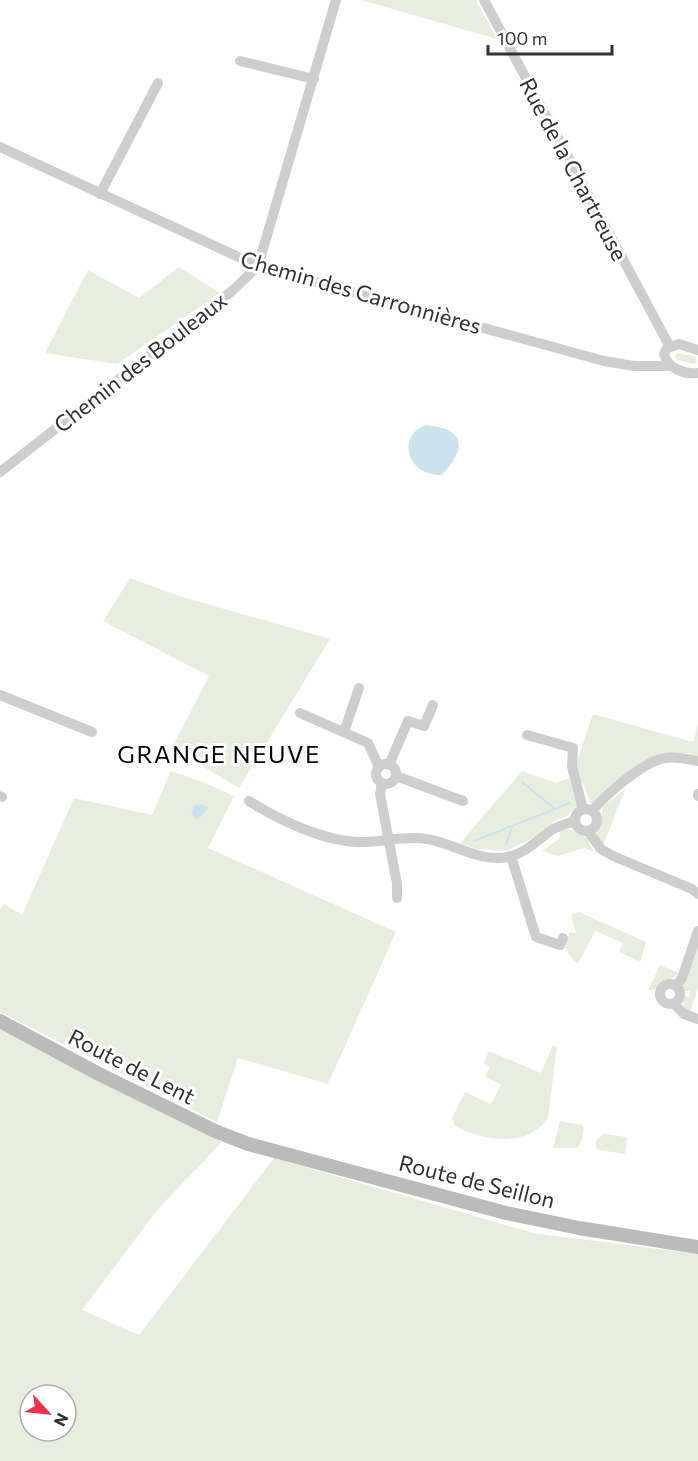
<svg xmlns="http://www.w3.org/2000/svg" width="698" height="1461" font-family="Commissioner,sans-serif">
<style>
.green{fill:#e8eedf;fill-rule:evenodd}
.water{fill:#cce3ee}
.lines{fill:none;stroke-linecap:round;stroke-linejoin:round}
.stream{stroke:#cce3ee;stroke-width:2}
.street{stroke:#cecece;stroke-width:10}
.secondary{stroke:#bbb;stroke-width:14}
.labels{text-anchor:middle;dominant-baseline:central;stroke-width:6;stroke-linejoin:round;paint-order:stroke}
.street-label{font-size:22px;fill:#313131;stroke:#fff}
.neighbourhood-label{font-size:24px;letter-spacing:1.5px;fill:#000;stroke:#fff}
</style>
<rect width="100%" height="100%" fill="#fff"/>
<g class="green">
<path d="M361,0H476L497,39Z"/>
<path d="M179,267L220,293L117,364L45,353L88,270L139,298Z"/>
<path d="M677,353L696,357L697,362L695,364L677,360L675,357Z"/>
<path d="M130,578L179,596L330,639L239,788L172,748L209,676L103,621Z"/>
<path d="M593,714L693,742L698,724V756L689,753H670L592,807L583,783H578L574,770Z"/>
<path d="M171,771L205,783L234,796L208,848L396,932L328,1084L238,1058L217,1122L0,1012V909L4,904L22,915L74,798L152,815Z"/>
<path d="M522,771L556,783L569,778L578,805L566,817L556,820L535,837L507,851L477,849L460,843Z"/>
<path d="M626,788L603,845L596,835L603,807Z"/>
<path d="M568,829L587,838L594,852L584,848L558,856L542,851L560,838L559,831Z"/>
<path d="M579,912L646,942L640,962L619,952L623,943L595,931L578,964L574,961L565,948L570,932L576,933L571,915Z"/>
<path d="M698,942V988L690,1013C684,1009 683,1004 683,996L689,997L690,991H683V984Z"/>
<path d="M660,965L678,973L676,977L665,981L655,990H648Z"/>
<path d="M0,1029L222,1142L158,1209L82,1310L139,1335L274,1158L533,1233L698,1254V1461H0ZM30,1395H66V1431H30Z"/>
<path d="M553,1045L557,1047L548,1118C529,1148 482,1141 455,1126L452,1118L465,1092L491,1104L501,1085L485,1077L490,1067L484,1063L489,1051L541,1073Z"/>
<path d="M560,1121L582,1125L584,1128L581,1142L578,1148H553Z"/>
<path d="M603,1134L627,1137L625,1154L599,1150L596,1148V1141Z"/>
</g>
<g class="water">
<path d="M426,425C466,429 467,448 442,475C408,477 395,436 426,425Z"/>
<path d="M202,804L208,808L198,820L191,814L195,805Z"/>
</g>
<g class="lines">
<g class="stream">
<path d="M522,782L555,809"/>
<path d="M474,841L570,803"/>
<path d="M506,844L512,827"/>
</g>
<g class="street">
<path d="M484,0L670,347"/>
<path d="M240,61L314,79"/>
<path d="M0,147L258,266L604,361L634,366H670"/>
<path d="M100,194L158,83"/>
<path d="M698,350L679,344L667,348L664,354C668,368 684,375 698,373"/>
<path d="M0,472L232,291L258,266L336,0"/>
<path d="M0,695L92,732"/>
<path d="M300,713L368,743L379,767"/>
<path d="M344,732L359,688"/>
<path d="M527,735L573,748L572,767L583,809"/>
<circle cx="386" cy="774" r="10"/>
<path d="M389,765L408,721L424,726L433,705"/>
<path d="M396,776L463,801"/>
<path d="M382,783L380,794L397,884V898"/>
<path d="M698,794V796"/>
<path d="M0,796L2,797"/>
<path d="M249,801C279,820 323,841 359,842C381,843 404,835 427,839C454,843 483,865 511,856C527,852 540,838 553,829C560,825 567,824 574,821"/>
<circle cx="586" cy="820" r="11"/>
<path d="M592,811C607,794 642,762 665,758C675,756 688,759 698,761"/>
<path d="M588,831L601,849L613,856L692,889L698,894"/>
<path d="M511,856L536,937L560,945L563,938"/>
<circle cx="670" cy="994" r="10"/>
<path d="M676,986L682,978L698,931"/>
<path d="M674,1004L684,1014L698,1019"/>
</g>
<path class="secondary" d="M0,1021L97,1073L215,1131L248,1144L506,1213L579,1228L698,1247"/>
</g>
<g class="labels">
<g class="street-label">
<text transform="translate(574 169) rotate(62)">Rue de la Chartreuse</text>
<text transform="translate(361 292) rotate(16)">Chemin des Carronnières</text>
<text transform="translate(140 362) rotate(-38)">Chemin des Bouleaux</text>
<text transform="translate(132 1066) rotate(27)">Route de Lent</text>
<text transform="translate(477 1181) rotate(14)">Route de Seillon</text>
</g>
<g class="neighbourhood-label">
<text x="219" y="753">GRANGE NEUVE</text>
</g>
</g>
<g transform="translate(48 1413) rotate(117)"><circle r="28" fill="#ffffff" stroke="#adadad" stroke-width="1.5"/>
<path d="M0-4.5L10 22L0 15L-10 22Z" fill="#e9334f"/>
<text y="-9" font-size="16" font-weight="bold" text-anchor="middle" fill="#313131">N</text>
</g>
<path d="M488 45v9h124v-9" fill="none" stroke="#313131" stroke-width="3"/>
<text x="497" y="45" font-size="18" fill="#313131" stroke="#ffffff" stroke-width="4.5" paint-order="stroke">100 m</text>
</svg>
